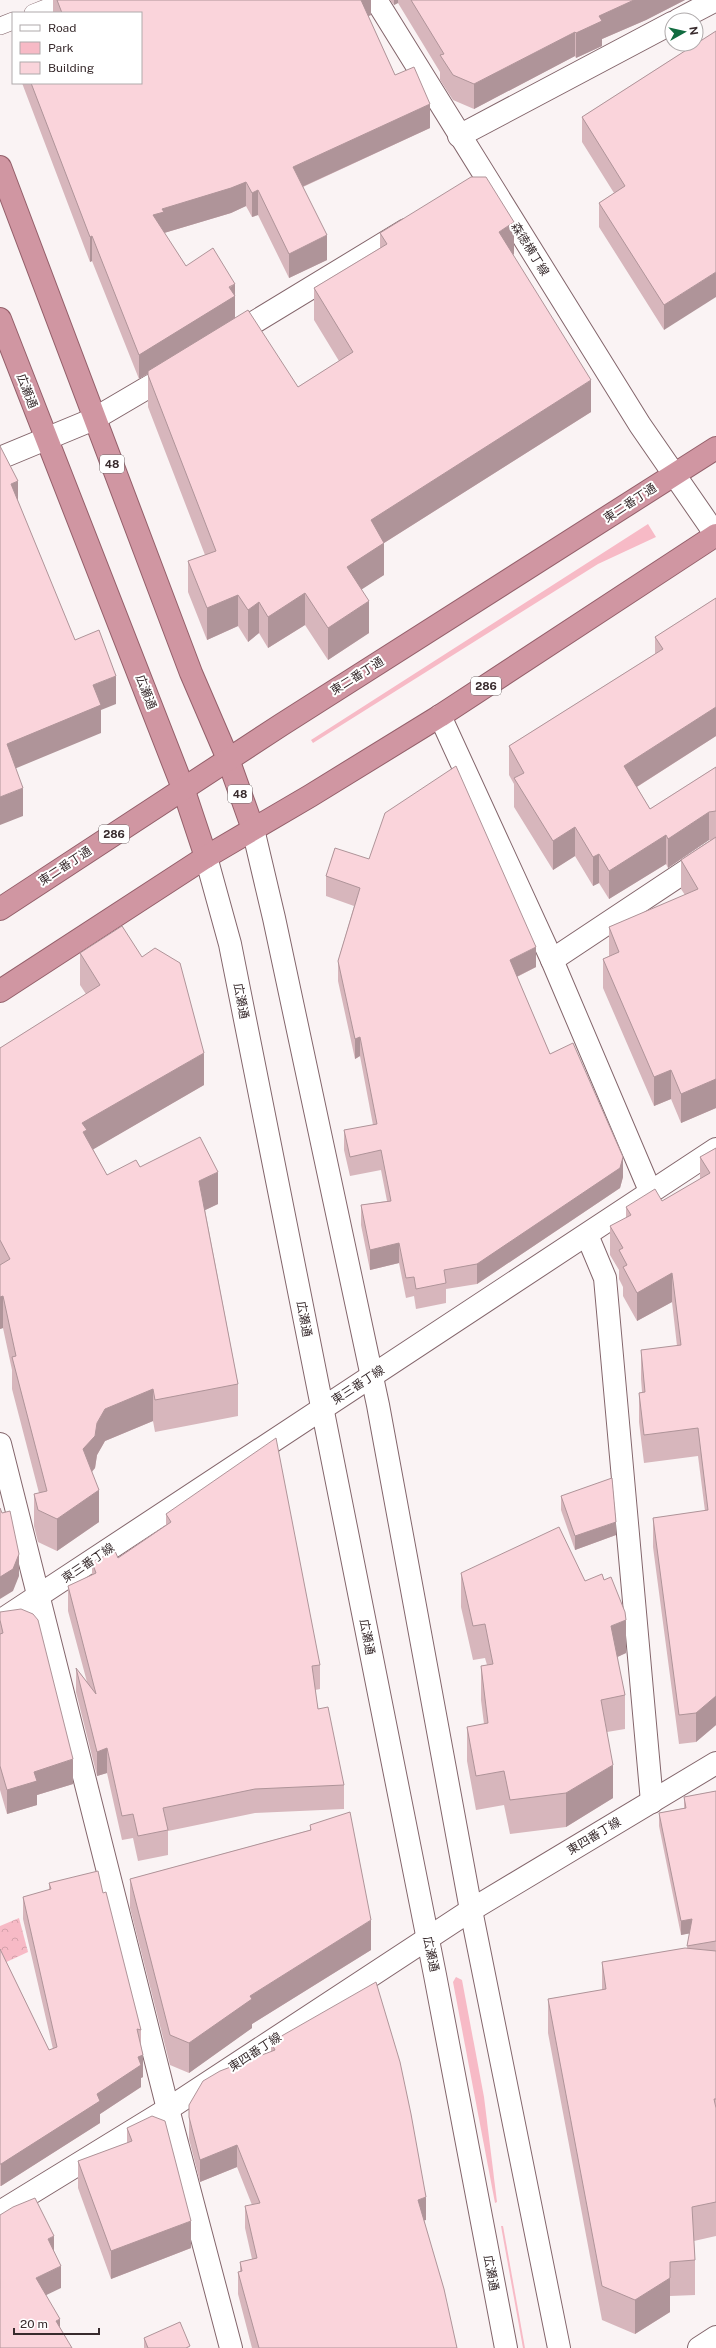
<svg xmlns="http://www.w3.org/2000/svg" width="716" height="2348" font-family="'Public Sans','Noto Sans JP',sans-serif">
<style>
.green{fill:#f7bac6}
.park{fill:url(#park-crowns)}
.lines{fill:none;stroke-linecap:round;stroke-linejoin:round}
.pedestrian-casing{stroke:#83656b;stroke-width:18}
.minor-casing{stroke:#83656b;stroke-width:24}
.tertiary-casing{stroke:#83656b;stroke-width:24}
.trunk-casing{stroke:#945f6a;stroke-width:24}
.pedestrian{stroke:#fff;stroke-width:17}
.minor{stroke:#fff;stroke-width:22}
.tertiary{stroke:#fff;stroke-width:22}
.trunk{stroke:#d096a2;stroke-width:22}
.wall{fill:#d7b6bc}
.shaded-wall{fill:#af9499}
.building{fill:#fad4db;stroke:#af9499}
.labels{text-anchor:middle;dominant-baseline:central;stroke-width:4;stroke-linejoin:round;paint-order:stroke}
.shield{fill:#fff;stroke:#746b6c;stroke-width:1}
.shield-label{font-size:11px;font-weight:bold;fill:#382b2d}
.street-label{font-size:12px;fill:#382b2d;stroke:#fff}
</style>
<defs>
<pattern id="park-crowns" width="20" height="18" patternUnits="userSpaceOnUse"><rect width="20" height="18" fill="#f7bac6"/><path d="M2 6a3 3 0 1 1 6 0M12 15a3 3 0 1 1 6 0" fill="none" stroke="#d4a0aa"/></pattern>
</defs>
<rect width="100%" height="100%" fill="#faf3f4"/>
<g class="green">
<path d="M648,524L656,537L598,564L313,743L311,740Z"/>
<path d="M456,1977L462,1980L484,2097L497,2202L495,2203L453,1982Z"/>
<path d="M501,2226H503L525,2348H523Z"/>
</g>
<path class="park" d="M19,1918L28,1952L0,1965V1926Z"/>
<g class="lines">
<g class="pedestrian-casing">
<g id="pedestrian">
<path d="M33,13L66,0"/>
<path d="M0,26L13,21"/>
</g>
</g>
<g class="minor-casing">
<g id="minor">
<path d="M376,0L640,425L716,535"/>
<path d="M678,20L716,0"/>
<path d="M459,136L672,23"/>
<path d="M230,337L406,230"/>
<path d="M0,458L94,419L174,372"/>
<path d="M440,716L552,960L651,1193"/>
<path d="M552,960L716,851"/>
<path d="M587,1235L605,1278L652,1802"/>
<path d="M0,1444L168,2109L231,2348"/>
<path d="M0,1621L716,1149"/>
<path d="M0,2212L168,2109L471,1910L716,1763"/>
</g>
</g>
<g class="tertiary-casing">
<g id="tertiary">
<path d="M253,829L274,918L378,1405L471,1910L559,2348"/>
<path d="M206,857L230,944L435,1975L506,2348"/>
<path d="M699,2348L716,2337"/>
</g>
</g>
<g class="trunk-casing">
<g id="trunk">
<path d="M0,167L191,673L228,759L253,829"/>
<path d="M0,319L183,788L206,857"/>
<path d="M0,909L281,725L716,448"/>
<path d="M0,991L206,857L310,796L440,716L716,535"/>
</g>
</g>
<use href="#pedestrian" class="pedestrian"/>
<use href="#minor" class="minor"/>
<use href="#tertiary" class="tertiary"/>
<use href="#trunk" class="trunk"/>
</g>
<g class="wall">
<path d="M53,0H371V15L368,16L395,75L430,128L303,187L327,260L289,278L258,215L252,217L246,206L231,213L164,233L186,266L235,284V318L298,387L339,361L314,320V288L380,248V233L514,254L513,255L591,412L384,543V575L361,589L369,633L328,660L305,625L268,648L259,633L248,642L238,626L207,640L188,592V561L205,555L148,407V374L139,379L92,261L90,262L22,83H141V13H53Z"/>
<path d="M390,0H685L646,20L602,39V46L576,58L575,56L474,109L453,100L440,80V72L398,3L394,5Z"/>
<path d="M716,31L664,330L599,227V203L614,193L582,142V117Z"/>
<path d="M716,598V736L637,787L650,809L716,767V1108L681,1123L671,1099L654,1106L603,988V959L609,956V927L685,895L681,889V860L711,840H709L668,868L666,864L609,899L599,883L593,886L575,856L553,870L514,807V784L509,775V746L655,654V637Z"/>
<path d="M335,848L536,967L517,977L550,1054L623,1177L620,1188L477,1284L446,1289V1303L416,1309L414,1296L406,1298L399,1263L370,1270L361,1225V1205L387,1201L381,1170L350,1176L344,1150V1130L373,1125L360,1056L355,1059L338,981V961L354,906L326,896V876Z"/>
<path d="M80,953L204,1085L93,1149L107,1175L140,1167L218,1204L205,1210L238,1384V1416L155,1432L153,1421L105,1441L97,1455L95,1468L92,1472L99,1522L57,1551L38,1542L34,1526V1494L39,1493L12,1389V1370L3,1328L0,1329V1048L86,994L80,985Z"/>
<path d="M716,1148V1725L696,1742L679,1744L653,1547V1518L705,1511L698,1456L644,1463L639,1422V1393L642,1392L641,1379V1350L677,1346L672,1302L637,1321L623,1296V1287L619,1279V1270L610,1255V1226L626,1218V1207L662,1201L700,1179V1157Z"/>
<path d="M561,1496L616,1535L575,1550L561,1510Z"/>
<path d="M166,1514L320,1665V1689L315,1690L318,1709L344,1785V1809L255,1813L168,1831V1855L138,1861L133,1838L122,1840L107,1773L97,1776L76,1692V1668L87,1682L68,1611V1586L92,1575V1562L118,1558L166,1525Z"/>
<path d="M461,1573L585,1581L626,1653L617,1657L625,1695V1729L607,1732L613,1798L566,1827L510,1834L504,1805L476,1810L467,1761V1727L484,1724L481,1700V1666L487,1665L485,1658L473,1660L461,1607Z"/>
<path d="M0,1612L73,1784L37,1795V1805L7,1814L0,1790Z"/>
<path d="M716,1791V2236L694,2241L695,2260V2295L670,2296V2312L635,2334L602,2320L548,2033V1999L602,1990V1962L687,1948L690,1933L681,1935L659,1826V1813L684,1808V1797Z"/>
<path d="M310,1825L371,1950L252,2024V2028L189,2073L170,2065L130,1908V1879L310,1830Z"/>
<path d="M49,1883L103,1893L141,2030V2045L143,2077L141,2078V2087L100,2114V2123L1,2186H0V1949L49,2050L53,2049L23,1919V1897L49,1890Z"/>
<path d="M271,2042L426,2220H424L457,2348H252L238,2294V2272H240V2262L252,2259L245,2228V2206L252,2205L237,2167L200,2182L189,2139V2105L271,2052Z"/>
<path d="M127,2128L191,2248L111,2279L78,2188V2161L127,2143Z"/>
<path d="M144,2338L190,2348H144Z"/>
</g>
<g class="shaded-wall">
<path d="M359,0H371V15L359,20Z"/>
<path d="M394,0H398V3L394,5Z"/>
<path d="M634,0H685L646,20L602,39V46L576,58V33L599,16Z"/>
<path d="M575,32V56L474,109V84Z"/>
<path d="M430,104V128L293,191V167Z"/>
<path d="M246,182V206L231,213L164,233L153,215L162,209Z"/>
<path d="M258,190V215L252,217V193Z"/>
<path d="M514,222V254L499,264V232Z"/>
<path d="M327,235V260L289,278V254Z"/>
<path d="M92,236V261L90,262V237Z"/>
<path d="M716,272V297L664,330V305Z"/>
<path d="M235,284V321L139,379V355Z"/>
<path d="M591,380V412L384,543V575L347,599V567L371,520Z"/>
<path d="M18,481V508L11,484Z"/>
<path d="M305,593V625L268,648V617Z"/>
<path d="M238,595V626L207,640V608Z"/>
<path d="M369,601V633L328,660V628Z"/>
<path d="M259,602V633L248,642V610Z"/>
<path d="M116,676V704L101,710V733L7,772V744L93,685Z"/>
<path d="M716,707V736L624,795V766Z"/>
<path d="M23,788V816L0,825V797Z"/>
<path d="M709,812V840L668,868V839Z"/>
<path d="M575,827V856L553,870V841Z"/>
<path d="M666,835V864L609,899V871Z"/>
<path d="M599,854V883L593,886V857Z"/>
<path d="M536,947V967L510,980V960Z"/>
<path d="M360,1037V1056L355,1059V1039Z"/>
<path d="M204,1053V1085L87,1153L82,1123Z"/>
<path d="M671,1070V1099L654,1106V1077Z"/>
<path d="M716,1079V1108L681,1123V1094Z"/>
<path d="M623,1157V1177L620,1188L477,1284V1264Z"/>
<path d="M218,1172V1204L199,1213V1181Z"/>
<path d="M399,1243V1263L370,1270V1250Z"/>
<path d="M672,1273V1302L637,1321V1293Z"/>
<path d="M3,1296V1328L0,1329V1297Z"/>
<path d="M153,1389V1421L105,1441L97,1455L95,1468L83,1481V1449L105,1409Z"/>
<path d="M99,1490V1522L57,1551V1519Z"/>
<path d="M616,1522V1535L575,1550V1536Z"/>
<path d="M19,1554V1576L13,1591L0,1599V1577Z"/>
<path d="M626,1620V1653L611,1660V1626Z"/>
<path d="M716,1696V1725L696,1742V1713Z"/>
<path d="M107,1748V1773L97,1776V1752Z"/>
<path d="M73,1759V1784L37,1795V1805L7,1814V1790L34,1772Z"/>
<path d="M613,1765V1798L566,1827V1793Z"/>
<path d="M692,1919V1933L681,1935V1921Z"/>
<path d="M371,1920V1950L252,2024V2028L189,2073V2043L250,1996Z"/>
<path d="M143,2055V2077L141,2078V2087L100,2114V2123L1,2186V2164L97,2094L138,2057Z"/>
<path d="M237,2145V2167L200,2182V2160Z"/>
<path d="M426,2197V2220L418,2222V2200Z"/>
<path d="M191,2221V2248L111,2279V2251Z"/>
<path d="M54,2236V2259L48,2239Z"/>
<path d="M61,2266V2288L36,2300V2278Z"/>
<path d="M670,2278V2312L635,2334V2300Z"/>
<path d="M60,2319V2341L56,2321Z"/>
</g>
<g class="building">
<path d="M57,0H361L395,75L414,67L430,104L293,167L327,235L289,254L258,190L252,193L246,182L231,188L162,209L164,212L153,215L186,266L213,248L235,284L229,287L235,296L139,355L92,236L90,237L31,83H141V13H62Z"/>
<path d="M411,0H634L599,16L602,21L576,33L575,32L474,84L453,75L440,55L444,54Z"/>
<path d="M716,31V272L664,305L599,203L625,186L582,117Z"/>
<path d="M471,177H486L514,222L499,232L591,380L371,520L384,543L347,567L369,601L328,628L305,593L268,617L259,602L248,610L238,595L207,608L188,561L216,551L148,375V371L248,310L298,387L353,352L314,288L387,244L380,233Z"/>
<path d="M0,446L18,481L11,484L75,640L99,630L116,676L93,685L101,705L7,744L23,788L0,797Z"/>
<path d="M716,598V707L624,766L650,809L716,767V811L709,812L668,839L666,835L609,871L599,854L593,857L575,827L553,841L514,778L524,773L509,746L663,649L655,637Z"/>
<path d="M456,766L536,947L510,960L550,1054L573,1043L623,1157L620,1168L477,1264L444,1270L446,1283L416,1289L414,1277L406,1278L399,1243L370,1250L361,1205L391,1201L381,1150L350,1157L344,1130L377,1124L360,1037L355,1039L338,961L360,888L326,876L335,848L369,859L385,813Z"/>
<path d="M716,837V1079L681,1094L671,1070L654,1077L603,959L619,952L609,927L698,889L681,860Z"/>
<path d="M122,926L142,957L155,948L180,963L204,1053L82,1123L87,1130L83,1132L107,1175L136,1160L140,1167L200,1137L218,1172L199,1181L238,1384L155,1400L153,1389L105,1409L97,1423L95,1436L83,1449L99,1490L57,1519L38,1510L34,1494L47,1491L12,1357L16,1356L3,1296L0,1297V1265L10,1259L0,1240V1048L100,985L80,953Z"/>
<path d="M716,1148V1696L696,1713L679,1715L653,1518L708,1510L698,1428L644,1435L639,1393L645,1392L641,1350L681,1345L672,1273L637,1293L623,1267L627,1265L619,1250L623,1248L610,1226L631,1215L626,1207L655,1189L662,1201L710,1173L700,1157Z"/>
<path d="M276,1438L320,1665L312,1666L318,1709L328,1707L344,1785L255,1789L163,1808L168,1830L138,1836L133,1814L122,1816L107,1748L97,1752L76,1668L96,1694L68,1586L96,1573L92,1562L115,1551L118,1558L171,1522L166,1514Z"/>
<path d="M612,1478L616,1522L575,1536L561,1496Z"/>
<path d="M0,1508L2,1513L10,1511L19,1554L13,1569L0,1577Z"/>
<path d="M559,1527L585,1581L602,1574L604,1580L611,1577L625,1612L626,1620L611,1626L625,1695L601,1700L613,1765L566,1793L510,1800L504,1771L476,1776L467,1727L488,1723L481,1666L493,1664L485,1624L473,1626L461,1573Z"/>
<path d="M21,1609L33,1614L38,1620L73,1759L34,1772L37,1781L7,1790L0,1766V1634L3,1633L0,1620V1612Z"/>
<path d="M716,1791V1941L687,1946L692,1919L681,1921L659,1813L686,1808L684,1797Z"/>
<path d="M350,1812L371,1920L250,1996L252,1999L189,2043L170,2035L130,1879L311,1830L310,1825Z"/>
<path d="M98,1871L103,1893L106,1892L141,2030L137,2029L143,2055L138,2057L141,2065L97,2094L100,2101L1,2164H0V1949L49,2050L57,2047L23,1897L51,1889L49,1883Z"/>
<path d="M685,1948L716,1951V2099H714L716,2108V2202L692,2207L695,2260L670,2262V2278L635,2300L602,2286L548,1999L606,1989L602,1962Z"/>
<path d="M376,1982L400,2062L411,2114L426,2197L418,2200L444,2289L457,2348H259L238,2272L242,2271L240,2262L257,2258L245,2206L260,2203L237,2145L200,2160L189,2117V2105L203,2081L220,2071L275,2050L271,2042Z"/>
<path d="M152,2116L165,2121L191,2221L111,2251L78,2161L132,2141L127,2128Z"/>
<path d="M35,2198L54,2236L48,2239L61,2266L36,2278L60,2319L56,2321L72,2348H0V2215L13,2207Z"/>
<path d="M180,2322L190,2346L186,2348H148L144,2338Z"/>
</g>
<g class="labels">
<g class="shield">
<rect x="100" y="455" width="24" height="18" rx="3"/>
<rect x="471" y="677" width="30" height="18" rx="3"/>
<rect x="228" y="785" width="24" height="18" rx="3"/>
<rect x="99" y="825" width="30" height="18" rx="3"/>
</g>
<g class="shield-label">
<text x="112" y="464">48</text>
<text x="486" y="686">286</text>
<text x="240" y="794">48</text>
<text x="114" y="834">286</text>
</g>
<g class="street-label">
<text transform="translate(530 249) rotate(58)">森徳横丁線</text>
<text transform="translate(27 391) rotate(69)">広瀬通</text>
<text transform="translate(630 503) rotate(-33)">東二番丁通</text>
<text transform="translate(357 676) rotate(-32)">東二番丁通</text>
<text transform="translate(146 692) rotate(69)">広瀬通</text>
<text transform="translate(65 866) rotate(-33)">東二番丁通</text>
<text transform="translate(241 1001) rotate(79)">広瀬通</text>
<text transform="translate(304 1319) rotate(79)">広瀬通</text>
<text transform="translate(358 1385) rotate(-33)">東三番丁線</text>
<text transform="translate(88 1563) rotate(-34)">東三番丁線</text>
<text transform="translate(367 1637) rotate(79)">広瀬通</text>
<text transform="translate(594 1836) rotate(-31)">東四番丁線</text>
<text transform="translate(431 1954) rotate(78)">広瀬通</text>
<text transform="translate(255 2052) rotate(-33)">東四番丁線</text>
<text transform="translate(491 2273) rotate(79)">広瀬通</text>
</g>
</g>
<rect x="12" y="12" width="130" height="72" fill="#ffffff" stroke="#afaaab"/>
<rect x="20" y="25" width="20" height="6" fill="#ffffff" stroke="#afaaab"/>
<text x="48" y="32" font-size="12" fill="#382b2d">Road</text>
<rect x="20" y="42" width="20" height="12" fill="#f7bac6" stroke="#afaaab"/>
<text x="48" y="52" font-size="12" fill="#382b2d">Park</text>
<rect x="20" y="62" width="20" height="12" fill="#fad4db" stroke="#afaaab"/>
<text x="48" y="72" font-size="12" fill="#382b2d">Building</text>
<g transform="translate(684 32) rotate(82)"><circle r="19" fill="#ffffff" stroke="#afaaab"/>
<path d="M0-3L7 15L0 10L-7 15Z" fill="#116c40"/>
<text y="-6" font-size="11" font-weight="bold" text-anchor="middle" fill="#382b2d">N</text>
</g>
<path d="M14 2328v6h85v-6" fill="none" stroke="#382b2d" stroke-width="2"/>
<text x="20" y="2328" font-size="12" fill="#382b2d" stroke="#ffffff" stroke-width="3" paint-order="stroke">20 m</text>
</svg>
